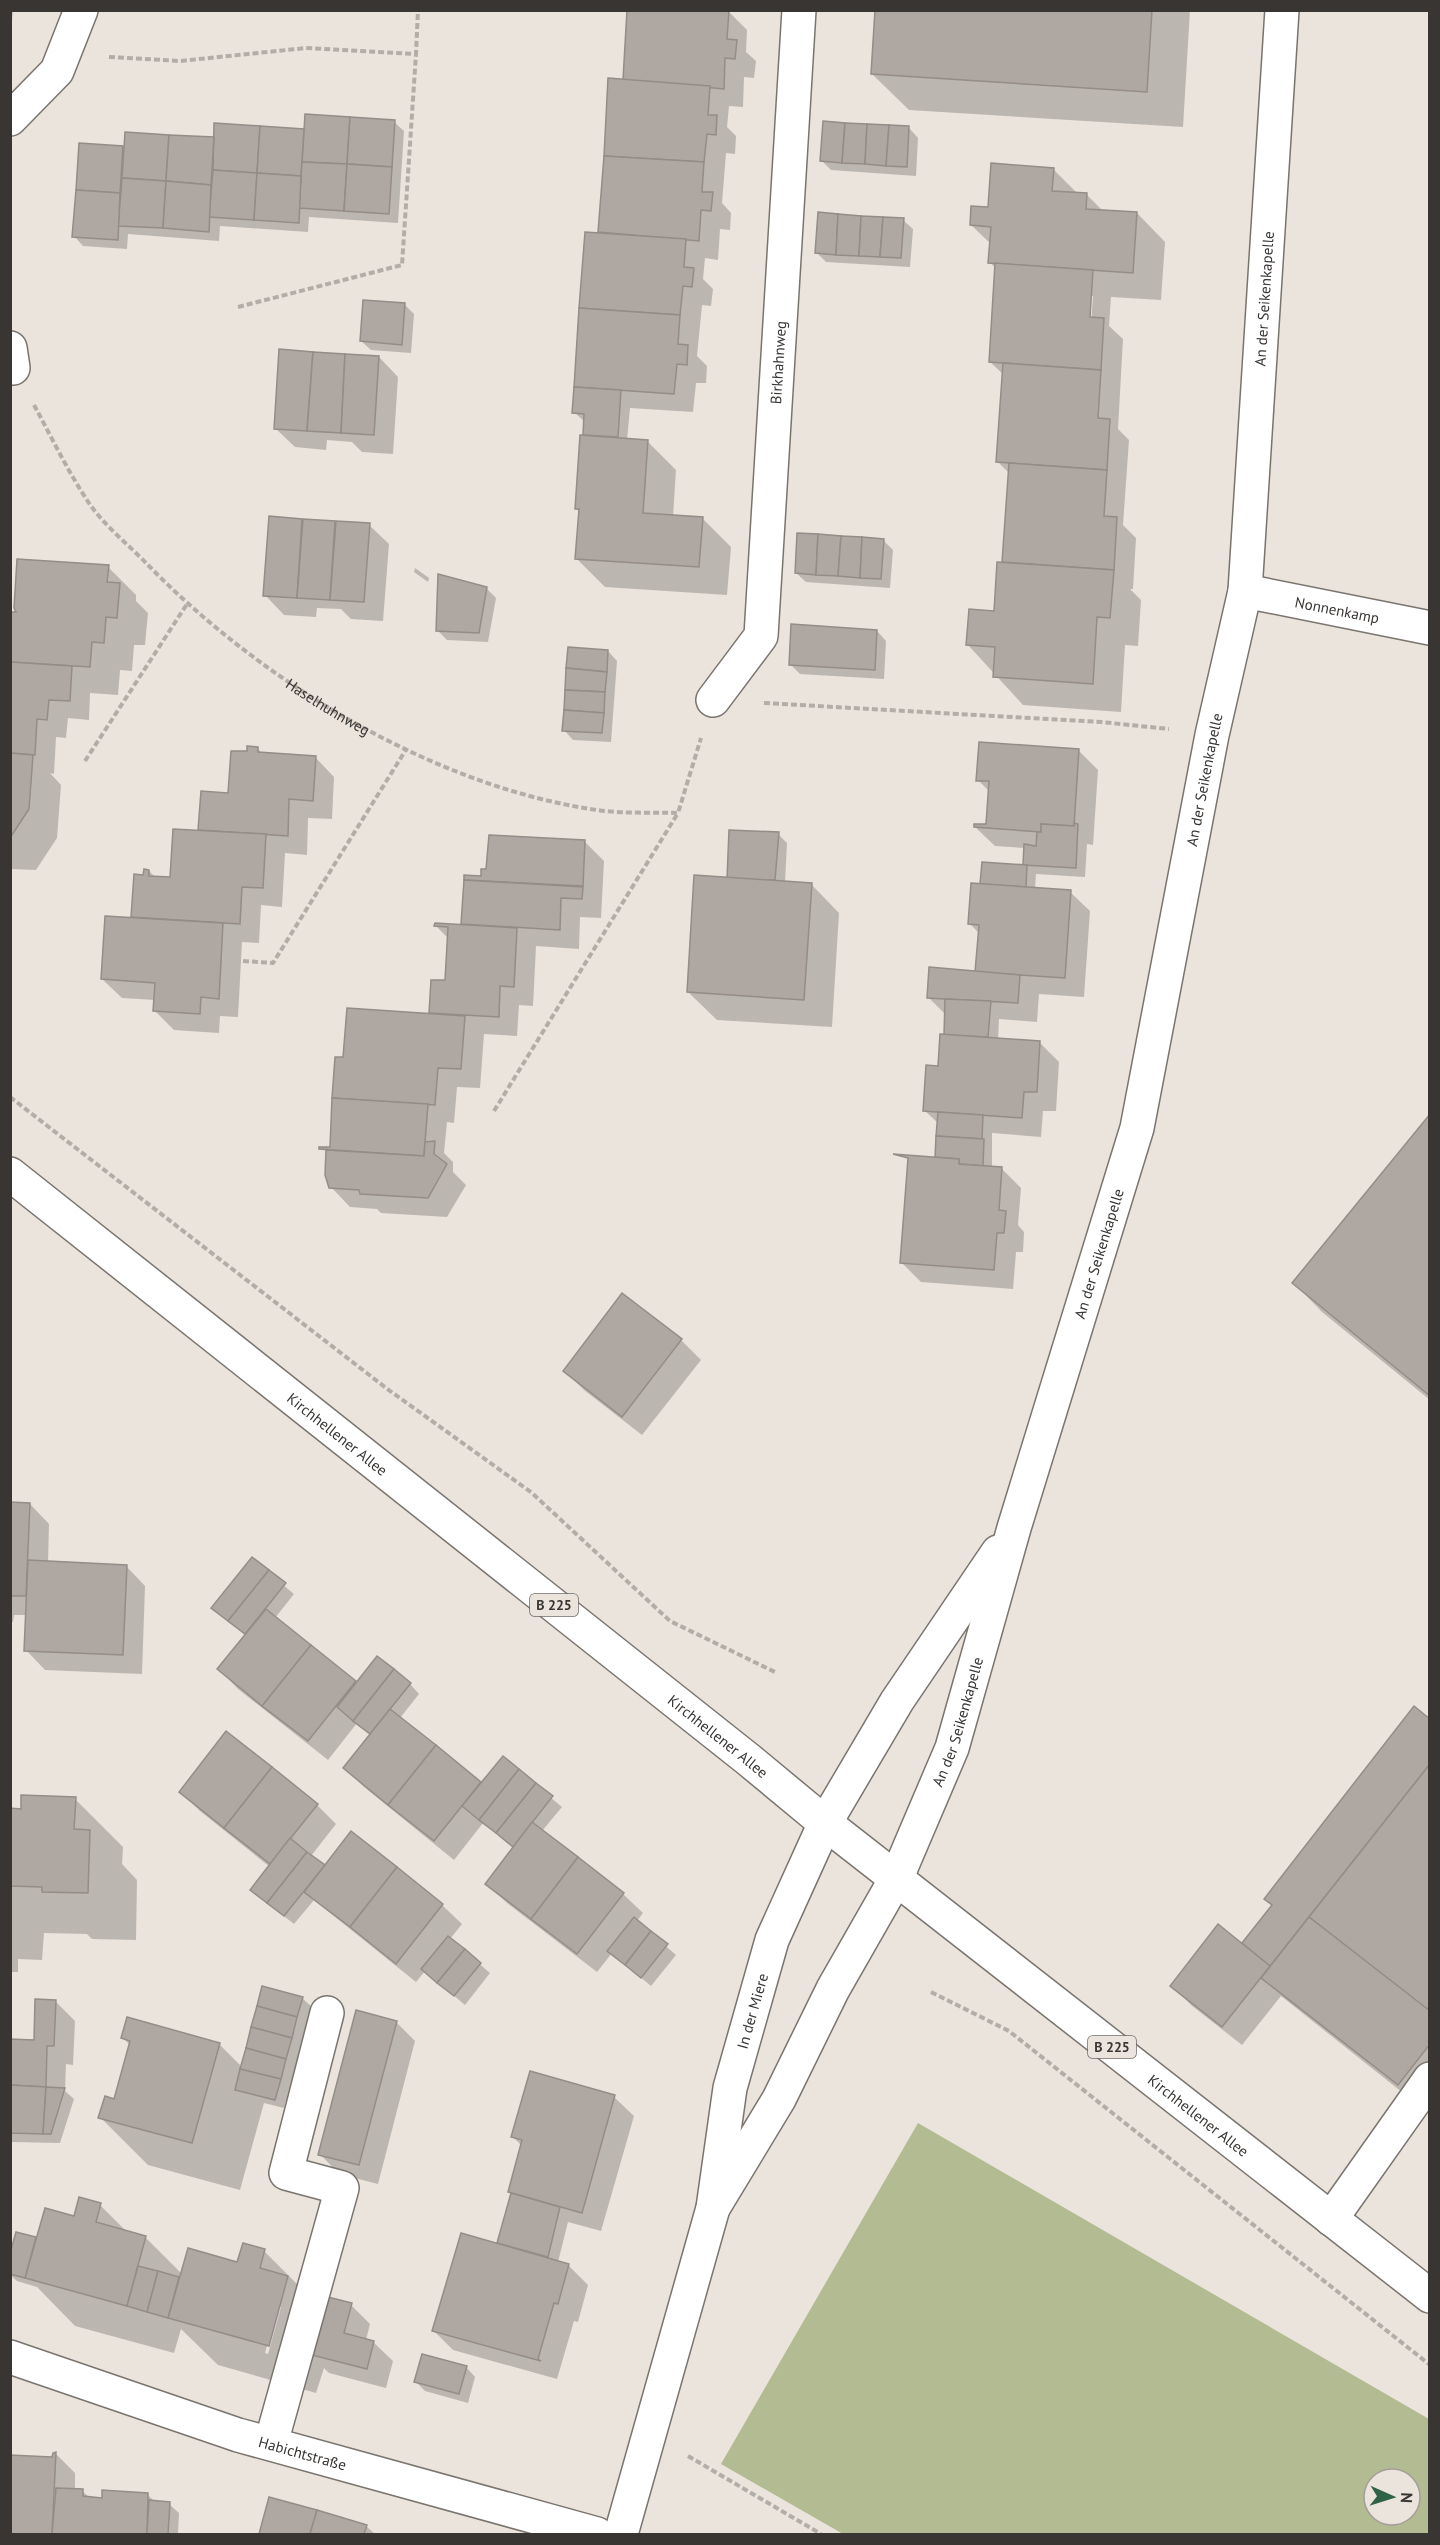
<svg xmlns="http://www.w3.org/2000/svg" width="1440" height="2545" font-family="'PT Sans',sans-serif">
<style>
.green{fill:#b3bb92;fill-rule:evenodd}
.shadow{fill:#0003;fill-rule:evenodd}
.building{fill:#afa8a2;stroke:#948c87;stroke-width:1.5}
.lines{fill:none;stroke-linecap:round;stroke-linejoin:round}
.minor-casing{stroke:#7a746e;stroke-width:36}
.major-casing{stroke:#7a746e;stroke-width:36}
.path{stroke:#b3ada7;stroke-width:4;stroke-dasharray:6 3;stroke-linecap:butt}
.minor{stroke:#fff;stroke-width:33}
.major{stroke:#fff;stroke-width:33}
.labels{text-anchor:middle;dominant-baseline:central;stroke-width:4.5;stroke-linejoin:round;paint-order:stroke}
.shield{fill:#ebe4dd;stroke:#6e6a66;stroke-width:1.5}
.shield-label{font-size:14px;font-weight:bold;fill:#383533}
.street-label{font-size:15px;fill:#383533;stroke:#ebe4dd}
</style>
<rect width="100%" height="100%" fill="#ebe4dd"/>
<path class="green" d="M918,2123L1429,2419V2534H843L721,2464ZM1374,2479H1410V2515H1374Z"/>
<g class="shadow">
<path d="M10,10H13L12,21H10Z"/>
<path d="M877,10H1190L1183,127L909,110L872,74Z"/>
<path d="M728,11L747,30L746,52L756,61L754,78L744,77L743,107L729,106L727,127L736,136L735,154L726,153L722,203L731,213L730,230L720,229L718,260L705,258L703,279L713,289L711,306L702,305L697,356L707,366L706,383H696L693,412L630,408L627,440L647,441L676,470L673,517L702,518L731,547L727,595L605,587L577,559L580,512L576,509L587,437L585,435V422L574,412L599,234L610,80L624,81Z"/>
<path d="M394,122L404,131L398,223L309,217L308,232L220,226L219,241L128,234L127,249L83,246L74,236L80,145L125,148L215,139L216,125L305,131Z"/>
<path d="M909,128L918,138L916,176L831,170L822,161Z"/>
<path d="M1053,169L1078,194L1087,195L1103,211L1137,213L1165,242L1161,300L1111,297L1109,326L1123,339L1118,429L1129,440L1123,525L1136,538L1133,589H1130L1141,600L1138,646L1125,645L1121,712L1023,705L968,645L996,613L1006,564L1003,561L1010,474L998,462L1004,375L990,362L996,269L990,262L991,244L971,225L989,208ZM1090,296H1093L1091,325H1088Z"/>
<path d="M903,220L913,229L910,267L826,262L816,252Z"/>
<path d="M404,304L414,314L411,353L371,350L361,341Z"/>
<path d="M379,357L398,377L393,454L362,452L352,442L327,440L326,450L295,447L275,428Z"/>
<path d="M301,520L304,523L334,522L337,525H369L389,544L383,621L351,619L341,609L317,608L316,617L284,615L265,595Z"/>
<path d="M883,540L893,550L890,588L806,582L796,573Z"/>
<path d="M108,567L136,595V601L148,613L145,645H134L132,671L120,670L118,695L90,693L89,720L68,718L66,738L56,737L54,774L50,773L61,785L57,838L36,870L10,869V613L19,614Z"/>
<path d="M415,568L429,578L428,582L414,572Z"/>
<path d="M486,588L496,598L488,642L447,640L438,631Z"/>
<path d="M877,631L886,641L884,679L800,674L790,664Z"/>
<path d="M608,651L617,661L611,742L573,740L564,730Z"/>
<path d="M258,749L263,754L315,757L334,777L332,819L308,818L307,855L285,853L282,907L261,905L259,943L242,942L238,1017L220,1016L219,1033L174,1030L155,1011V1000L122,998L102,979L132,919L135,876H145L149,871L155,877L171,878L200,832L203,792L229,794L248,753Z"/>
<path d="M1079,751L1098,770L1093,845L1087,844L1085,877L1036,874L1035,889L1070,892L1090,911L1084,997L1039,994L1037,1022L999,1019L998,1040L1040,1043L1059,1062L1056,1111H1043L1041,1137L992,1133V1168L1002,1169L1021,1188L1018,1225L1024,1232L1023,1252H1016L1013,1289L921,1282L902,1263L939,1159L936,1156L939,1124L924,1110L948,1036L946,1015L928,997L977,971L979,933L970,924L984,886L1024,867L1025,848L995,846L975,827L988,826L990,792L978,780Z"/>
<path d="M778,834L787,843L785,882L811,884L839,913L832,1027L717,1020L688,992L728,879Z"/>
<path d="M585,842L604,861L601,918L580,917L579,949L536,946L533,1006L519,1005L517,1036L484,1034L480,1088L457,1087L454,1123L447,1122L444,1153L453,1162V1172L466,1185L447,1217L381,1213L377,1209L350,1207L331,1187L327,1175L328,1149H331L345,1059L431,1015L432,981L447,982L449,939L436,926H463L465,876L482,878Z"/>
<path d="M1430,1117V1400L1322,1312L1294,1283Z"/>
<path d="M622,1295L681,1340L701,1360L642,1435L584,1390L565,1371Z"/>
<path d="M10,1503L30,1504L49,1524L48,1563L126,1566L145,1586L142,1674L45,1670L26,1650L27,1615H14L13,1622H10Z"/>
<path d="M252,1559L294,1594L275,1618L357,1684H410L419,1694L400,1718L482,1784L503,1758L562,1807L542,1831L623,1894L643,1913L637,1921L676,1955L651,1986L612,1953L597,1972L507,1903L487,1884L514,1848L483,1823L454,1860L364,1787L345,1768L371,1735L357,1723L328,1760L238,1689L219,1669L246,1636L213,1607Z"/>
<path d="M1430,1721V2109L1427,2112L1281,1996L1242,2045L1191,2005L1172,1985L1248,1950Z"/>
<path d="M181,1792L317,1805L336,1824L311,1856L325,1868L442,1905L462,1924L450,1939L490,1973L465,2005L425,1971L416,1982L314,1900L294,1924L262,1899L270,1867L200,1811Z"/>
<path d="M75,1799L123,1847L122,1864L137,1880L136,1940L92,1939L87,1934L44,1933L42,1960L18,1959V1972H10V1810Z"/>
<path d="M302,1998L312,2007L284,2108L264,2103L240,2190L148,2165L100,2117L115,2101L130,2045L123,2038L219,2044L242,2067Z"/>
<path d="M55,2001L75,2021L73,2065L66,2064L65,2091L74,2099L60,2143L10,2142V2040L35,2041Z"/>
<path d="M396,2022L415,2041L378,2184L339,2174L320,2154Z"/>
<path d="M614,2097L634,2116L601,2231L568,2222L558,2262L568,2265L588,2285L578,2322L574,2321L557,2379L453,2350L434,2331L504,2247L499,2242L522,2146L513,2137Z"/>
<path d="M100,2205L128,2233L145,2237L182,2274L238,2264L264,2251L312,2299L351,2305L370,2324L366,2340L373,2342L393,2361L386,2388L329,2373L324,2368L316,2393L218,2365L181,2329L174,2353L75,2326L37,2287L17,2281L10,2275V2259L36,2239L37,2241ZM278,2307H281L268,2354L265,2353Z"/>
<path d="M466,2367L475,2377L468,2403L425,2391L416,2382Z"/>
<path d="M10,2453L14,2457L54,2459L55,2453L75,2473V2490L82,2491L90,2498L103,2499L148,2495L155,2502L169,2504L179,2513L178,2534H10Z"/>
<path d="M270,2499L366,2526L375,2534H260Z"/>
</g>
<g class="building">
<path d="M627,10H729L727,39L737,40L735,59L725,58L724,89L623,80Z"/>
<path d="M875,10H1152L1147,92L871,74Z"/>
<path d="M608,78L710,86L708,115H717L716,135L707,134L704,162L604,156Z"/>
<path d="M305,114L350,117L347,164L302,162Z"/>
<path d="M350,117L395,120L392,167L347,164Z"/>
<path d="M823,121L845,123L842,163L820,161Z"/>
<path d="M214,123L260,126L257,173L213,170Z"/>
<path d="M845,123L867,124L865,164L842,163Z"/>
<path d="M867,124L889,125L886,166L865,164Z"/>
<path d="M889,125L909,126L907,167L886,166Z"/>
<path d="M260,126L304,129L301,176L257,173Z"/>
<path d="M125,132L169,135L166,181L122,178Z"/>
<path d="M169,135L214,137L211,185L166,181Z"/>
<path d="M79,143L123,146L120,193L76,190Z"/>
<path d="M604,156L704,162L702,192H713L711,211L701,210L699,241L598,232Z"/>
<path d="M302,162L347,164L344,211L299,208Z"/>
<path d="M991,163L1054,168L1052,191L1087,193L1086,209L1137,212L1133,273L988,263L991,227L970,225L971,206L988,207Z"/>
<path d="M347,164L392,167L389,214L344,211Z"/>
<path d="M213,170L257,173L254,220L209,217Z"/>
<path d="M257,173L301,176L299,223L254,220Z"/>
<path d="M122,178L166,181L163,228L118,226Z"/>
<path d="M166,181L211,185L209,232L163,228Z"/>
<path d="M76,190L120,193L118,240L72,237Z"/>
<path d="M818,212L838,214L836,255L815,253Z"/>
<path d="M838,214L861,216L859,256L836,255Z"/>
<path d="M861,216L883,217L880,257L859,256Z"/>
<path d="M883,217L904,218L901,258L880,257Z"/>
<path d="M585,232L686,239L684,267L694,268L692,287L683,286L680,315L579,308Z"/>
<path d="M995,263L1093,270L1090,317L1104,318L1101,370L989,362Z"/>
<path d="M363,300L405,303L402,345L360,341Z"/>
<path d="M579,308L680,315L678,344L688,345L687,365L677,364L674,394L574,387Z"/>
<path d="M279,349L313,352L307,431L274,429Z"/>
<path d="M313,352L345,354L341,433L307,431Z"/>
<path d="M345,354L379,356L374,435L341,433Z"/>
<path d="M1003,363L1101,370L1098,418L1110,419L1107,470L996,462Z"/>
<path d="M574,387L621,390L618,437L583,435L584,414L572,413Z"/>
<path d="M580,435L648,440L643,513L703,517L699,567L575,559L579,509H575Z"/>
<path d="M1009,463L1107,470L1104,516L1117,517L1114,570L1002,562Z"/>
<path d="M269,516L302,519L297,598L263,596Z"/>
<path d="M303,519L335,521L330,600L297,598Z"/>
<path d="M336,521L370,523L364,602L330,600Z"/>
<path d="M797,533L818,534L816,575L795,573Z"/>
<path d="M818,534L841,536L838,576L816,575Z"/>
<path d="M841,536L862,537L860,578L838,576Z"/>
<path d="M862,537L884,539L881,579L860,578Z"/>
<path d="M17,559L109,565L107,582L120,583L117,618L106,617L104,643L92,642L90,667L10,662V612H16L14,608Z"/>
<path d="M997,562L1114,570L1110,618L1097,617L1093,684L993,677L995,647L966,645L969,609L994,611Z"/>
<path d="M438,574L487,587L479,633L436,631Z"/>
<path d="M791,624L877,630L875,670L789,665Z"/>
<path d="M568,647L608,650L607,672L566,668Z"/>
<path d="M10,662L72,666L70,701L49,700L47,720L37,719L35,755L10,753Z"/>
<path d="M566,668L607,672L605,692L565,690Z"/>
<path d="M565,690L605,692L604,713L564,710Z"/>
<path d="M564,710L604,713L602,733L562,731Z"/>
<path d="M979,742L1079,749L1074,826L1041,824V832L974,827V824H986L989,781H976Z"/>
<path d="M247,746L258,747V752L316,756L313,801L289,799L288,836L198,830L201,791L228,793L231,751H247Z"/>
<path d="M10,753L33,755L29,809L10,838Z"/>
<path d="M1074,823L1078,824L1076,868L1023,865L1024,844L1036,846L1037,832H1041V824L1074,826Z"/>
<path d="M173,829L266,834L263,888L242,887L240,924L131,917L134,874L143,875L144,869L149,870V876L170,877Z"/>
<path d="M729,830L779,832L775,880L727,879Z"/>
<path d="M489,835L585,840L583,886L464,880V875L481,876V869H486Z"/>
<path d="M982,862L1027,865L1026,887L980,884Z"/>
<path d="M694,875L812,883L804,1000L687,992Z"/>
<path d="M464,880L583,887L582,899L561,898L560,930L461,924Z"/>
<path d="M971,883L1071,890L1065,978L975,972L979,925L968,924Z"/>
<path d="M105,916L223,923L219,999L201,997L200,1014L153,1011L155,983L101,979Z"/>
<path d="M435,923L517,928L514,987L500,986L499,1017L429,1013L431,980H445L448,927L434,926Z"/>
<path d="M929,967L1020,975L1018,1003L927,998Z"/>
<path d="M945,999L991,1001L988,1037L944,1035Z"/>
<path d="M347,1008L465,1016L461,1069L438,1068L435,1105L332,1098L335,1057H343Z"/>
<path d="M940,1034L1040,1041L1037,1092H1024L1022,1118L923,1111L926,1065L938,1066Z"/>
<path d="M332,1098L428,1104L424,1156L319,1149V1147H330Z"/>
<path d="M938,1112L983,1115L982,1139L936,1136Z"/>
<path d="M1430,1114V1396L1292,1283Z"/>
<path d="M936,1136L984,1139L983,1166L959,1164V1159L935,1157Z"/>
<path d="M435,1141L434,1154L447,1164L428,1198L360,1194L359,1190L329,1188L325,1175L326,1150L424,1156L425,1142Z"/>
<path d="M893,1154L959,1159V1164L1002,1167L999,1210L1006,1211L1004,1233H997L994,1270L900,1263L908,1158Z"/>
<path d="M622,1293L682,1339L622,1417L563,1371Z"/>
<path d="M10,1502L30,1503L26,1596H10Z"/>
<path d="M252,1557L269,1570L228,1621L211,1608Z"/>
<path d="M28,1560L127,1565L123,1655L24,1651Z"/>
<path d="M269,1570L286,1583L245,1634L228,1621Z"/>
<path d="M266,1609L311,1645L262,1706L217,1669Z"/>
<path d="M311,1645L356,1681L308,1741L262,1706Z"/>
<path d="M377,1656L394,1669L353,1721L337,1707Z"/>
<path d="M394,1669L411,1683L370,1734L353,1721Z"/>
<path d="M1414,1706L1430,1719V1764L1270,1966L1242,1943L1272,1905L1264,1899Z"/>
<path d="M390,1709L436,1745L388,1805L343,1768Z"/>
<path d="M226,1731L272,1767L224,1828L179,1792Z"/>
<path d="M436,1745L481,1782L434,1841L388,1805Z"/>
<path d="M503,1756L519,1769L479,1820L462,1806Z"/>
<path d="M1430,1764V2006L1427,2009L1309,1917Z"/>
<path d="M272,1767L318,1804L270,1864L224,1828Z"/>
<path d="M519,1769L536,1783L496,1833L479,1820Z"/>
<path d="M536,1783L553,1796L513,1847L496,1833Z"/>
<path d="M21,1795L76,1797L74,1829L90,1830L88,1893L42,1892V1887L10,1886V1808L21,1809Z"/>
<path d="M532,1822L578,1857L531,1919L485,1884Z"/>
<path d="M351,1831L397,1867L350,1927L304,1892Z"/>
<path d="M290,1838L307,1852L267,1903L250,1890Z"/>
<path d="M307,1852L325,1865L284,1916L267,1903Z"/>
<path d="M578,1857L624,1893L577,1954L531,1919Z"/>
<path d="M397,1867L443,1904L396,1964L350,1927Z"/>
<path d="M634,1917L651,1931L625,1965L607,1951Z"/>
<path d="M1309,1917L1430,2011V2044L1398,2085L1261,1978Z"/>
<path d="M1218,1924L1270,1966L1222,2027L1170,1986Z"/>
<path d="M651,1931L668,1944L641,1978L625,1965Z"/>
<path d="M448,1936L465,1949L437,1983L421,1969Z"/>
<path d="M465,1949L481,1963L454,1996L437,1983Z"/>
<path d="M262,1986L303,1997L297,2017L257,2006Z"/>
<path d="M35,1999L56,2000L54,2046H47L46,2087L10,2085V2039L34,2040Z"/>
<path d="M257,2006L297,2017L292,2038L251,2027Z"/>
<path d="M356,2010L397,2021L359,2165L318,2155Z"/>
<path d="M127,2017L220,2043L192,2143L98,2118L105,2096L114,2099L130,2041L121,2038Z"/>
<path d="M251,2027L292,2038L286,2059L246,2048Z"/>
<path d="M246,2048L286,2059L281,2079L240,2069Z"/>
<path d="M240,2069L281,2079L275,2100L235,2090Z"/>
<path d="M530,2071L615,2095L582,2213L508,2192L522,2140L511,2137Z"/>
<path d="M10,2085L46,2087L43,2134L10,2133Z"/>
<path d="M46,2087L65,2088L51,2134H43Z"/>
<path d="M511,2193L560,2207L548,2257L497,2243Z"/>
<path d="M79,2197L101,2203L96,2222L146,2236L127,2306L25,2278L45,2208L74,2216Z"/>
<path d="M16,2232L36,2237L25,2278L10,2274V2253Z"/>
<path d="M461,2233L569,2264L558,2304L554,2303L538,2359L541,2361L432,2331Z"/>
<path d="M243,2243L265,2249L260,2268L288,2276L269,2346L168,2318L188,2248L237,2262Z"/>
<path d="M138,2266L158,2271L147,2312L127,2306Z"/>
<path d="M158,2271L179,2277L168,2318L147,2312Z"/>
<path d="M324,2296L352,2303L344,2333L374,2341L367,2369L308,2354Z"/>
<path d="M422,2354L467,2366L459,2394L414,2382Z"/>
<path d="M56,2452L52,2534H10V2455L52,2457L53,2453Z"/>
<path d="M56,2488L83,2489V2496L102,2498V2490L148,2493L147,2534H52Z"/>
<path d="M269,2497L317,2510L310,2534H259Z"/>
<path d="M149,2500L170,2502L168,2534H147Z"/>
<path d="M317,2510L367,2525L364,2534H310Z"/>
</g>
<g class="lines">
<g class="minor-casing">
<g id="minor">
<path d="M10,119L57,71L81,10"/>
<path d="M10,348L13,368"/>
<path id="s2" d="M1245,591L1430,628"/>
<path id="s3" d="M713,700L761,636L799,10"/>
<path id="s4" d="M713,2208L779,2099L833,1989L897,1877L952,1748L1014,1528L1137,1128L1212,735L1245,591L1282,10"/>
<path d="M1331,2219L1430,2079"/>
<path id="s5" d="M10,2357L238,2435L597,2534"/>
<path d="M271,2443L342,2188L286,2173L327,2013"/>
<path id="s6" d="M621,2534L713,2208L730,2088L772,1940L825,1823L897,1701L998,1552"/>
</g>
</g>
<g class="major-casing">
<g id="major">
<path id="s7" d="M10,1174L749,1760L825,1823L1430,2296"/>
</g>
</g>
<g class="path">
<path d="M109,57L180,61L306,48L416,54L418,10"/>
<path d="M238,307L402,265L416,54"/>
<path id="s1" d="M34,405C51,436 67,470 87,500C102,524 129,545 149,566C262,682 435,787 597,810C623,814 652,812 678,813L701,738"/>
<path d="M764,703L1101,722L1169,729"/>
<path d="M85,761L187,604"/>
<path d="M243,961L273,963L407,748"/>
<path d="M10,1097L390,1391L532,1493L670,1621L777,1673"/>
<path d="M494,1111L678,813"/>
<path d="M931,1992L1009,2031L1430,2365"/>
<path d="M688,2456L821,2534"/>
</g>
<use href="#minor" class="minor"/>
<use href="#major" class="major"/>
</g>
<g class="labels">
<g class="shield">
<rect x="530" y="1594" width="48" height="22" rx="4.5"/>
<rect x="1088" y="2036" width="48" height="22" rx="4.5"/>
</g>
<g class="shield-label">
<text x="554" y="1605">B 225</text>
<text x="1112" y="2047">B 225</text>
</g>
<g class="street-label">
<text stroke="none"><textPath href="#s4" startOffset="2007">An der Seikenkapelle</textPath></text>
<text stroke="none"><textPath href="#s3" startOffset="354">Birkhahnweg</textPath></text>
<text stroke="none"><textPath href="#s2" startOffset="94">Nonnenkamp</textPath></text>
<text stroke="none"><textPath href="#s1" startOffset="428">Haselhuhnweg</textPath></text>
<text stroke="none"><textPath href="#s4" startOffset="1521">An der Seikenkapelle</textPath></text>
<text stroke="none"><textPath href="#s4" startOffset="1035">An der Seikenkapelle</textPath></text>
<text stroke="none"><textPath href="#s7" startOffset="418">Kirchhellener Allee</textPath></text>
<text stroke="none"><textPath href="#s4" startOffset="546">An der Seikenkapelle</textPath></text>
<text stroke="none"><textPath href="#s7" startOffset="904">Kirchhellener Allee</textPath></text>
<text stroke="none"><textPath href="#s6" startOffset="540">In der Miere</textPath></text>
<text stroke="none"><textPath href="#s7" startOffset="1516">Kirchhellener Allee</textPath></text>
<text stroke="none"><textPath href="#s5" startOffset="308">Habichtstraße</textPath></text>
</g>
</g>
<rect width="1440" height="2545" fill="none" stroke="#383533" stroke-width="24"/>
<g transform="translate(1392 2497) rotate(93)"><circle r="28" fill="#ebe4dd" stroke="#a39e99" stroke-width="1.5"/>
<path d="M0-4.5L10 22L0 15L-10 22Z" fill="#2f6246"/>
<text y="-9" font-size="16" font-weight="bold" text-anchor="middle" fill="#383533">N</text>
</g>
</svg>
